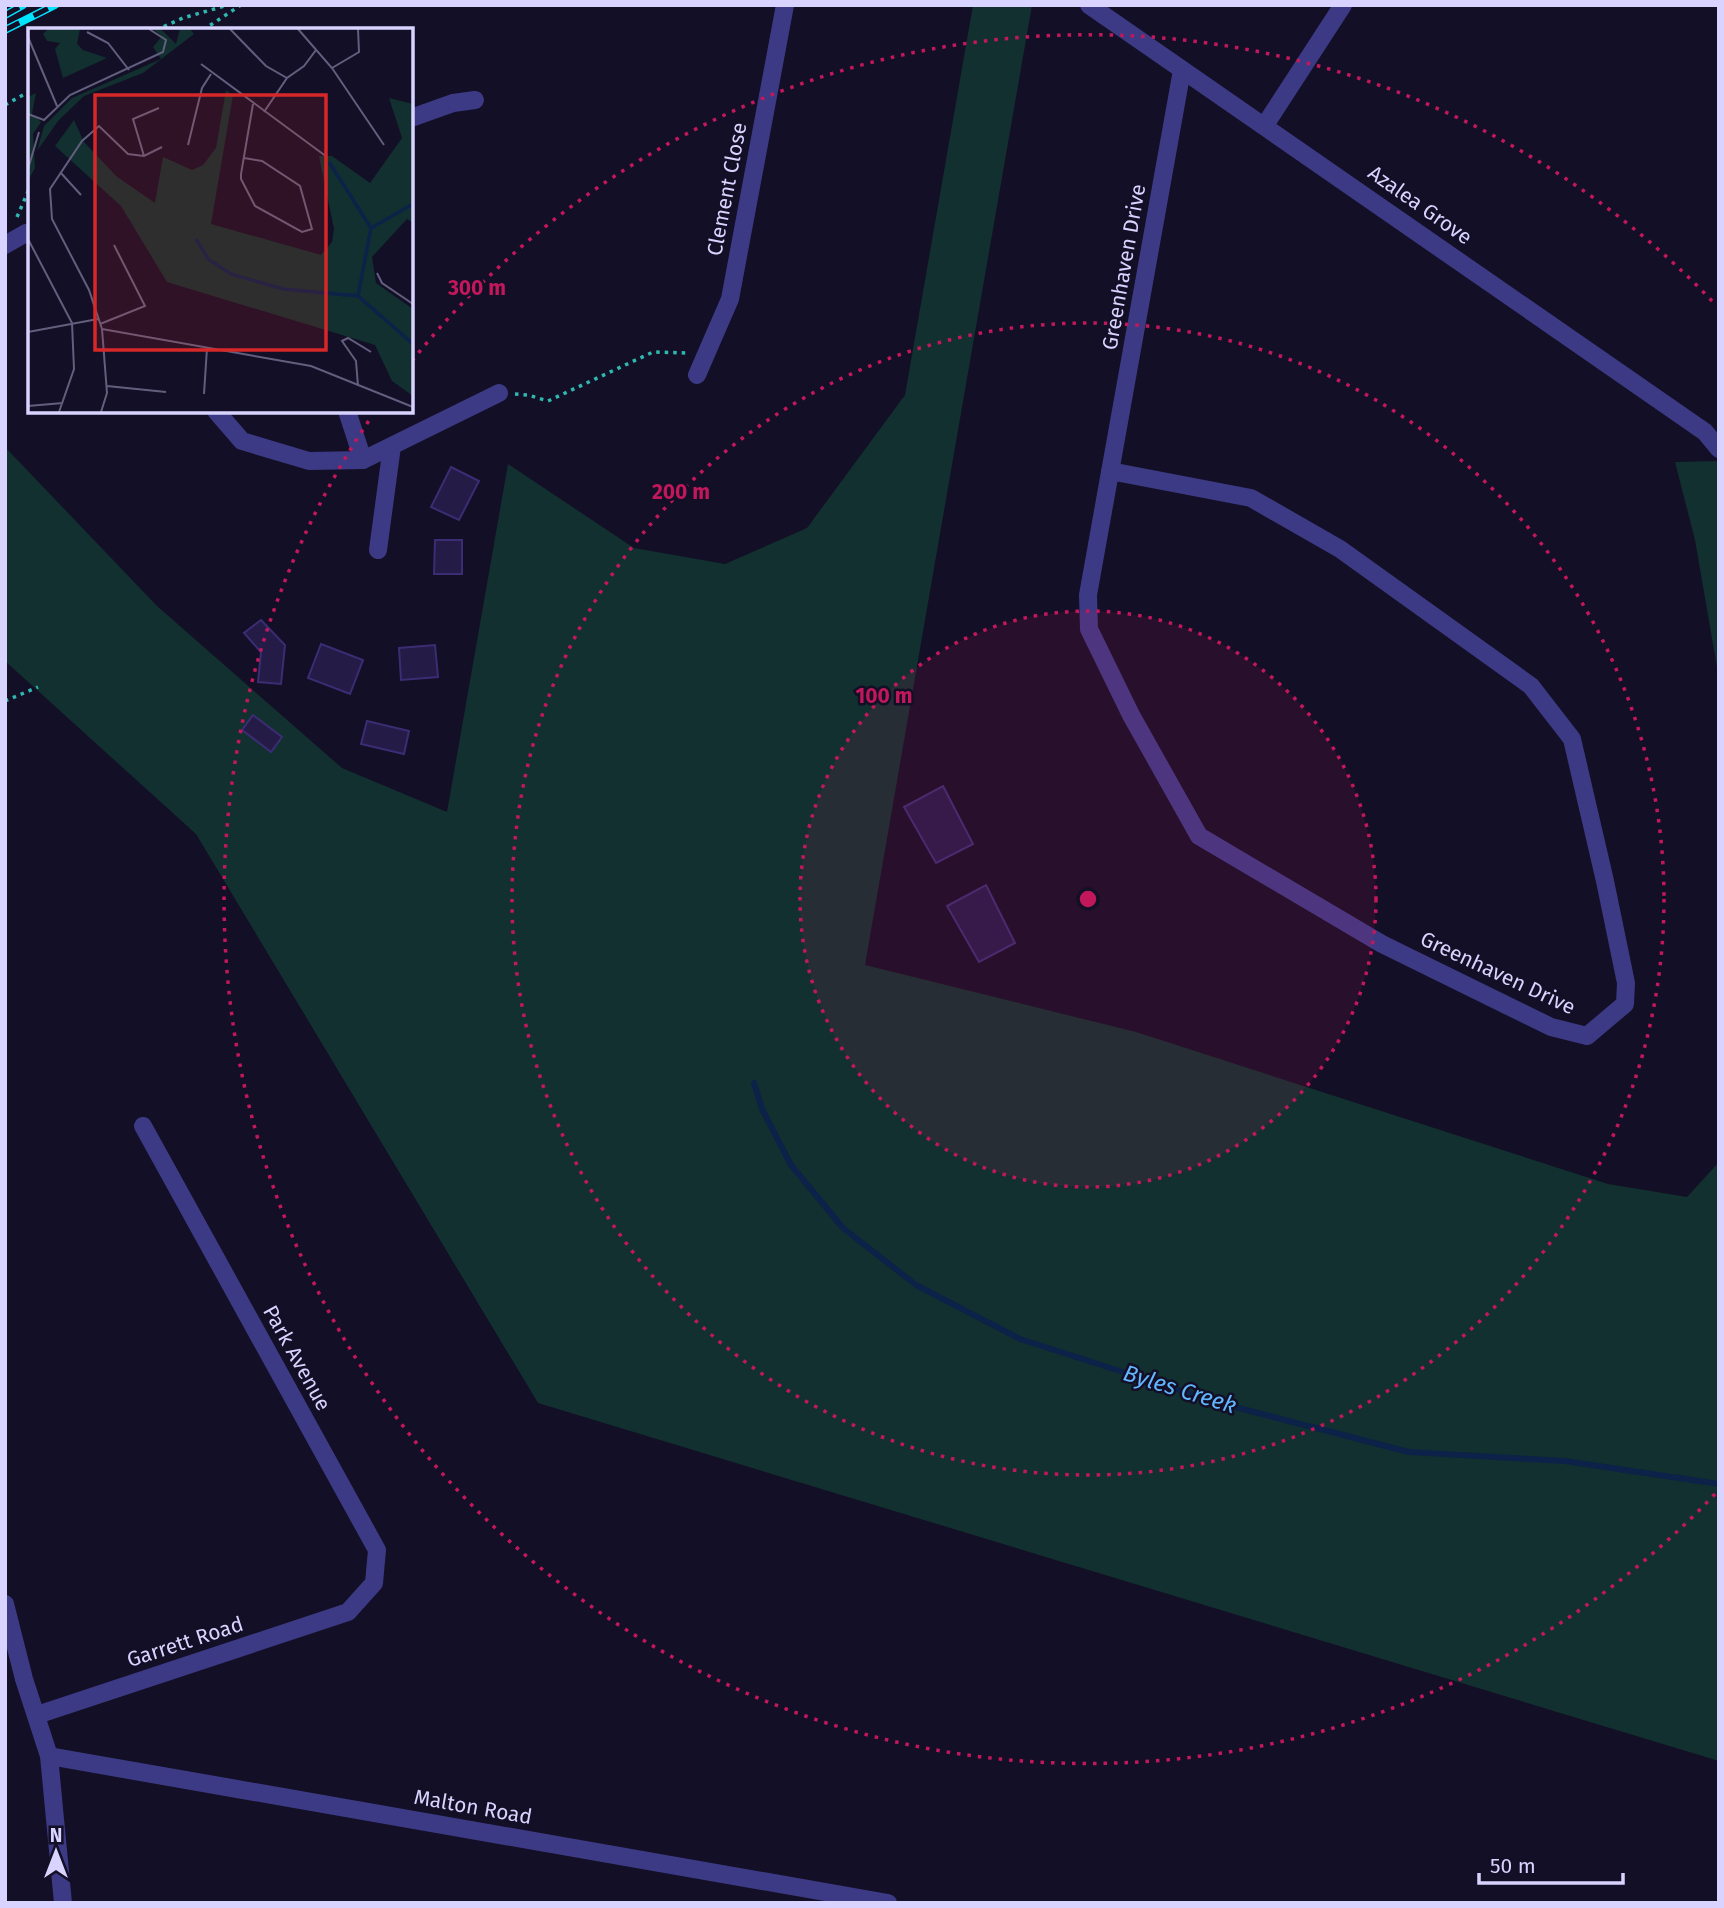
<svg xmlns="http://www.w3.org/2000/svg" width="1724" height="1908" font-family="'Fira Sans',sans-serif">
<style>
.green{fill:#12302f}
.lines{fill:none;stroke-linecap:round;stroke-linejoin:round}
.stream{stroke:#0c2248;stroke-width:6}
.building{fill:#241b47;stroke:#3b2d73;stroke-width:2}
.path{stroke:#2fb8b0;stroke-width:3.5;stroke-dasharray:3.5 5;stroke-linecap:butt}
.minor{stroke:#3d3a85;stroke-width:18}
.rail-casing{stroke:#00e5ff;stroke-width:8}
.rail{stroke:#130f26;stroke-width:5;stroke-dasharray:16;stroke-linecap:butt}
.ring{fill:none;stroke:#c2185b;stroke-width:3.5;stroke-dasharray:3.5 7}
.labels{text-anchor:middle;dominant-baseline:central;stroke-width:5;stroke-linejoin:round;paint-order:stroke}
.street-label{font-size:21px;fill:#d9d4ff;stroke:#130f26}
.water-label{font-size:23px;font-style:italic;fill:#62b6ff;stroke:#130f26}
.inset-river{fill:none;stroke:#0c2248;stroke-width:3.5}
.inset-road{fill:none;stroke:#625e7d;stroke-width:2}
.view{fill:#d62828;fill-opacity:0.15;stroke:#d62828;stroke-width:3.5}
.inset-edge{fill:none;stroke:#d9d4ff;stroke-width:3.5}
.centre{fill:#c2185b;stroke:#130f26;stroke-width:3.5}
.ring-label{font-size:21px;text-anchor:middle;font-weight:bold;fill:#c2185b;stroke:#130f26;stroke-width:5;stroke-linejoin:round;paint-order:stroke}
</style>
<rect width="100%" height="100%" fill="#130f26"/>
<g class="green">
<path d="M973,5H1032L865,965L1136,1032L1608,1184L1687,1197L1719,1162V1761L538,1403L196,834L5,661V447L157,606L342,768L447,812L508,464L634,548L725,564L807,528L905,395Z"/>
<path d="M1719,461V679L1695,540L1675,462Z"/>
</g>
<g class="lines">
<path class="stream" d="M754,1083L762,1109L791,1165L843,1228L916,1285L1020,1339L1223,1404L1409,1452L1565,1461L1719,1484"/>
</g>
<g class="building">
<path d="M451,467L479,481L459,520L431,507Z"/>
<path d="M435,540H462V574H434Z"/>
<path d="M261,620L285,645L281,684L258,682L261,652L244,633Z"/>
<path d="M321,644L363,660L350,694L308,678Z"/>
<path d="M435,645L438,677L401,680L399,648Z"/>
<path d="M253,715L282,737L271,752L242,730Z"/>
<path d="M367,721L409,731L404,754L361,744Z"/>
<path d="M943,786L973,844L936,863L904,807Z"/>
<path d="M986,885L1015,943L979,962L947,906Z"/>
</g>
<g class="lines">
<g class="path">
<path d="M156,30L183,18L228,5"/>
<path d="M203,30L241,5"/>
<path d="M5,105L30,91"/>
<path d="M17,217L30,187"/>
<path d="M515,394L528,395L548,401L653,352L688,353"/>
<path d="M5,701L38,687"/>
</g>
<g class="minor">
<path d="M1089,5L1705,432L1719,449"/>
<path d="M411,118L453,103L475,100"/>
<path d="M1265,125L1343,5"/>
<path d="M5,245L26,233H30"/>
<path d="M697,375L730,299L785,5"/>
<path d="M216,411L242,441L309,461L363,460L499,393"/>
<path d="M347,411L363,460"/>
<path d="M1110,471L1251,498L1340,549L1531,686L1572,739L1605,881L1626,983L1625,1004L1587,1036L1551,1027L1382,944L1199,836L1131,715L1089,629L1088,595L1182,70"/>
<path d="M378,550L392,446"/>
<path d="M5,1604L24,1679L49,1756L63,1903"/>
<path d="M37,1715L348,1612L374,1583L377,1550L143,1126"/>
<path d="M49,1756L888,1903"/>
</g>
<g class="rail-casing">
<g id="rail">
<path d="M5,15L23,5"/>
<path d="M5,30L55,5"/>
</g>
</g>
<use href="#rail" class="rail"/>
</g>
<circle cx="1088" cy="899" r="288" fill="#c2185b" fill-opacity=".12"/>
<g class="ring">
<circle cx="1088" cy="899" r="288"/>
<circle cx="1088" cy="899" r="576"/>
<path d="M1715 1494A864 864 0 0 1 372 416M412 361A864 864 0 0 1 1715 304"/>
</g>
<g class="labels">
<g class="street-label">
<text transform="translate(727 189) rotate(-79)">Clement Close</text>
<text transform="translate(1420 205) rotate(35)">Azalea Grove</text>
<text transform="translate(1124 267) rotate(-80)">Greenhaven Drive</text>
<text transform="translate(1498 973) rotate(25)">Greenhaven Drive</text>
<text transform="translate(297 1358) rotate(61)">Park Avenue</text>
<text transform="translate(185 1642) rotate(-18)">Garrett Road</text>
<text transform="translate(473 1807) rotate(10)">Malton Road</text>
</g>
<g class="water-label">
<text transform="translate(1180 1389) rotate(17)">Byles Creek</text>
</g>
</g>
<g transform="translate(28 28)">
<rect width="385" height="385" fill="#130f26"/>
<path d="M20,1H52L49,16L55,22L79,30L35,50L27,21L32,15L19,13L15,6ZM125,1H133L148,16L152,1H162L166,6L115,45L56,68L30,93L9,123L16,98L44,70L133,31L125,19L134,8ZM198,62L205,67L183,196L293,227L304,214L306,201L291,128H304L342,155L374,110L361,70L385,76V195L379,191L344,229L348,255L385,281V368L364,353L347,317L139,254L93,178L27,118L46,92L56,114L88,148L127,175L135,129L164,142L175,137L188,120ZM8,65L4,86L13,94L5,106L7,140L1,151L0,69Z" fill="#12302f"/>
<path class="inset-river" d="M301,134L343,200M168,211L180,231L203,246L255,261L330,268L385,316M330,268L343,200L385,176"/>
<path class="inset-road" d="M202,1L238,38L259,50M270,1L304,40L356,117M59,4L80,15L101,42M0,9L29,78M173,36L299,129M304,40L331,24L330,1M236,84L259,50L276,38L288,22M0,86L16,92L42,67L135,24L138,12L121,1M160,117L174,60L183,46M116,128L105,91L131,80M216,130L234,133L272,158L284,201L274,204L227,178L213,151V146L225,76M0,141L11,104M32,144L53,167M0,211L44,295L46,341L31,384M349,245L354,255L385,276M72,296L117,278L86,217M74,301L283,338L385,379M0,304L70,291M79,358L138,364M330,358L328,333L314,313L320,310L343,324M176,366L179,320M0,378L35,375M73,384L79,365L74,301L61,262L24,191L22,161L54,113L71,98L100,126L116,128L134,119"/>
<path class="view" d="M67,67H298V322H67Z"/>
<rect width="385" height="385" class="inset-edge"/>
</g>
<circle cx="1088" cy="899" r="10" class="centre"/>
<g class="ring-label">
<text x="477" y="295">300 m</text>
<text x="681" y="499">200 m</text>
<text x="884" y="703">100 m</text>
</g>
<rect width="1724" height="1908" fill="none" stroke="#d9d4ff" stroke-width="14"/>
<g transform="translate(56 1852)" stroke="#130f26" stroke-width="5" paint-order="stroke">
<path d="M0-5L12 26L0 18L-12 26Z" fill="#d9d4ff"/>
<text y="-10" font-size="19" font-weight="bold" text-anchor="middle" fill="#d9d4ff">N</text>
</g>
<path d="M1479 1873v10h144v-10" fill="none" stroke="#d9d4ff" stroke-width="3.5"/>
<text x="1490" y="1873" font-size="21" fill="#d9d4ff" stroke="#130f26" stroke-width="5" paint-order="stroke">50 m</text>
</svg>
